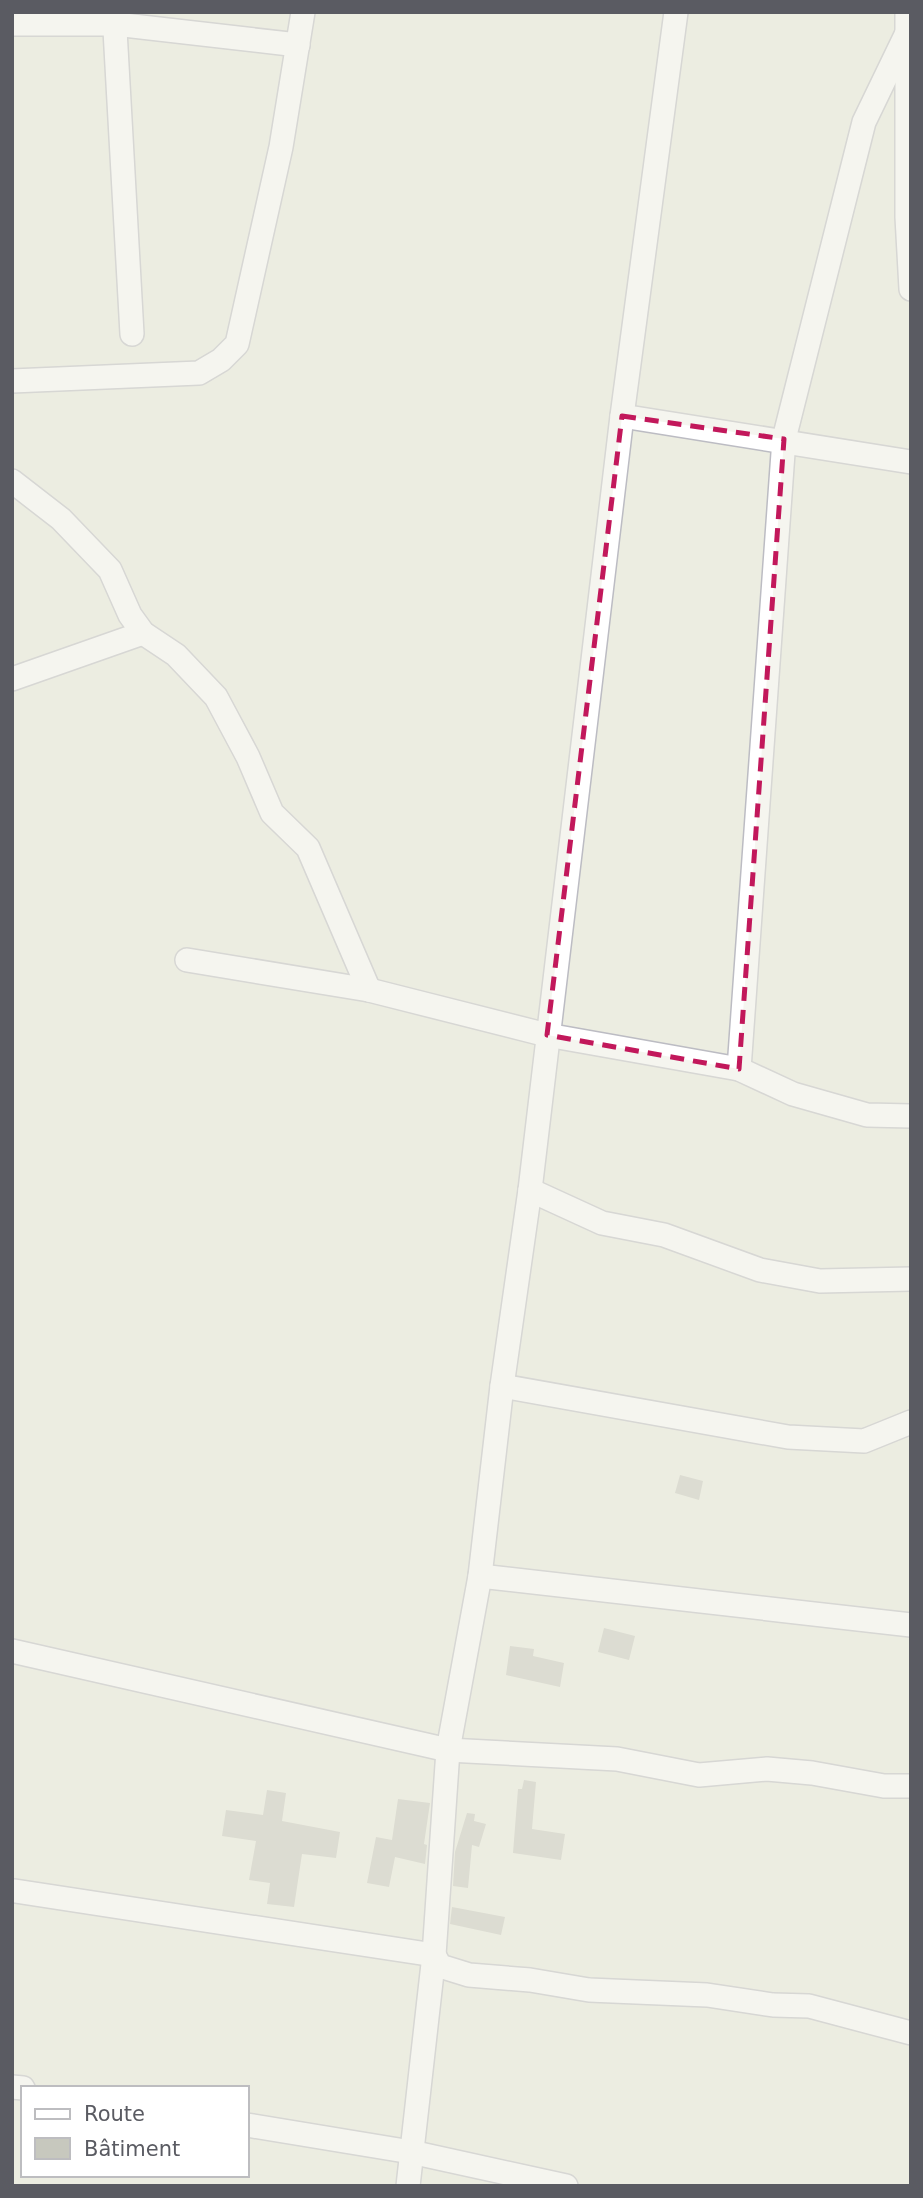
<svg xmlns="http://www.w3.org/2000/svg" width="923" height="2198" font-family="'DejaVu Sans',sans-serif">
<style>
.building{fill:#c7c8be}
.lines{fill:none;stroke-linecap:round;stroke-linejoin:round}
.minor-casing{stroke:#bcbcc3;stroke-width:26}
.minor{stroke:#fff;stroke-width:23}
.marked{fill:none;stroke:#c2185b;stroke-width:5;stroke-dasharray:14 9;stroke-linejoin:round}
</style>
<rect width="100%" height="100%" fill="#ecede1"/>
<g class="building">
<path d="M680,1475L703,1481L699,1500L675,1493Z"/>
<path d="M604,1628L635,1636L629,1660L598,1652Z"/>
<path d="M510,1646L534,1649L533,1656L564,1663L560,1687L506,1675Z"/>
<path d="M524,1780L536,1782L532,1829L565,1834L561,1860L513,1853L518,1789H522Z"/>
<path d="M267,1790L286,1793L282,1821L340,1832L336,1858L302,1854L294,1907L267,1904L270,1883L249,1880L256,1841L222,1836L226,1810L263,1815Z"/>
<path d="M398,1799L430,1803L424,1844L427,1845L425,1864L395,1857L389,1887L367,1883L376,1837L392,1840Z"/>
<path d="M467,1813L475,1814L474,1821L486,1824L479,1847L472,1845L468,1888L453,1886L455,1852Z"/>
<path d="M452,1907L505,1917L501,1935L450,1924Z"/>
</g>
<g class="lines">
<g class="minor-casing">
<g id="minor">
<path d="M114,12L132,334"/>
<path d="M907,12V217L911,289"/>
<path d="M12,24H115L298,45"/>
<path d="M12,381L199,373L221,360L237,344L281,147L303,12"/>
<path d="M622,416L911,462"/>
<path d="M12,481L61,519L110,570L130,615L143,633L176,655L216,697L248,757L272,813L308,848L369,990"/>
<path d="M12,679L143,633"/>
<path d="M187,960L369,990L547,1035L739,1069L793,1094L867,1115L911,1116"/>
<path d="M739,1069L784,439L864,122L906,35"/>
<path d="M530,1190L602,1223L664,1235L760,1270L820,1281L911,1279"/>
<path d="M502,1386L788,1437L864,1441L911,1422"/>
<path d="M480,1576L911,1625"/>
<path d="M12,1651L448,1750L617,1759L699,1775L767,1769L812,1773L884,1786H911"/>
<path d="M15,1891L434,1955L440,1966L469,1975L530,1980L589,1990L707,1995L773,2005L809,2006L911,2033"/>
<path d="M12,2087L23,2088"/>
<path d="M247,2125L411,2152L566,2186"/>
<path d="M408,2186L434,1955L448,1750L480,1576L502,1386L530,1190L622,416L676,12"/>
</g>
</g>
<use href="#minor" class="minor"/>
</g>
<path d="M0 0H923V2198H0ZM622,416L784,439L739,1069L547,1035Z" fill="#ecede1" fill-opacity=".55" fill-rule="evenodd"/>
<path class="marked" d="M622,416L784,439L739,1069L547,1035Z"/>
<rect width="923" height="2198" fill="none" stroke="#5a5b62" stroke-width="28"/>
<rect x="21" y="2086" width="228" height="91" fill="#ffffff" stroke="#bdbdc0" stroke-width="2"/>
<rect x="35" y="2109" width="35" height="10" fill="#ffffff" stroke="#bdbdc0" stroke-width="2"/>
<text x="84" y="2121" font-size="21" fill="#5a5b62">Route</text>
<rect x="35" y="2138" width="35" height="21" fill="#c7c8be" stroke="#bdbdc0" stroke-width="2"/>
<text x="84" y="2156" font-size="21" fill="#5a5b62">Bâtiment</text>
</svg>
